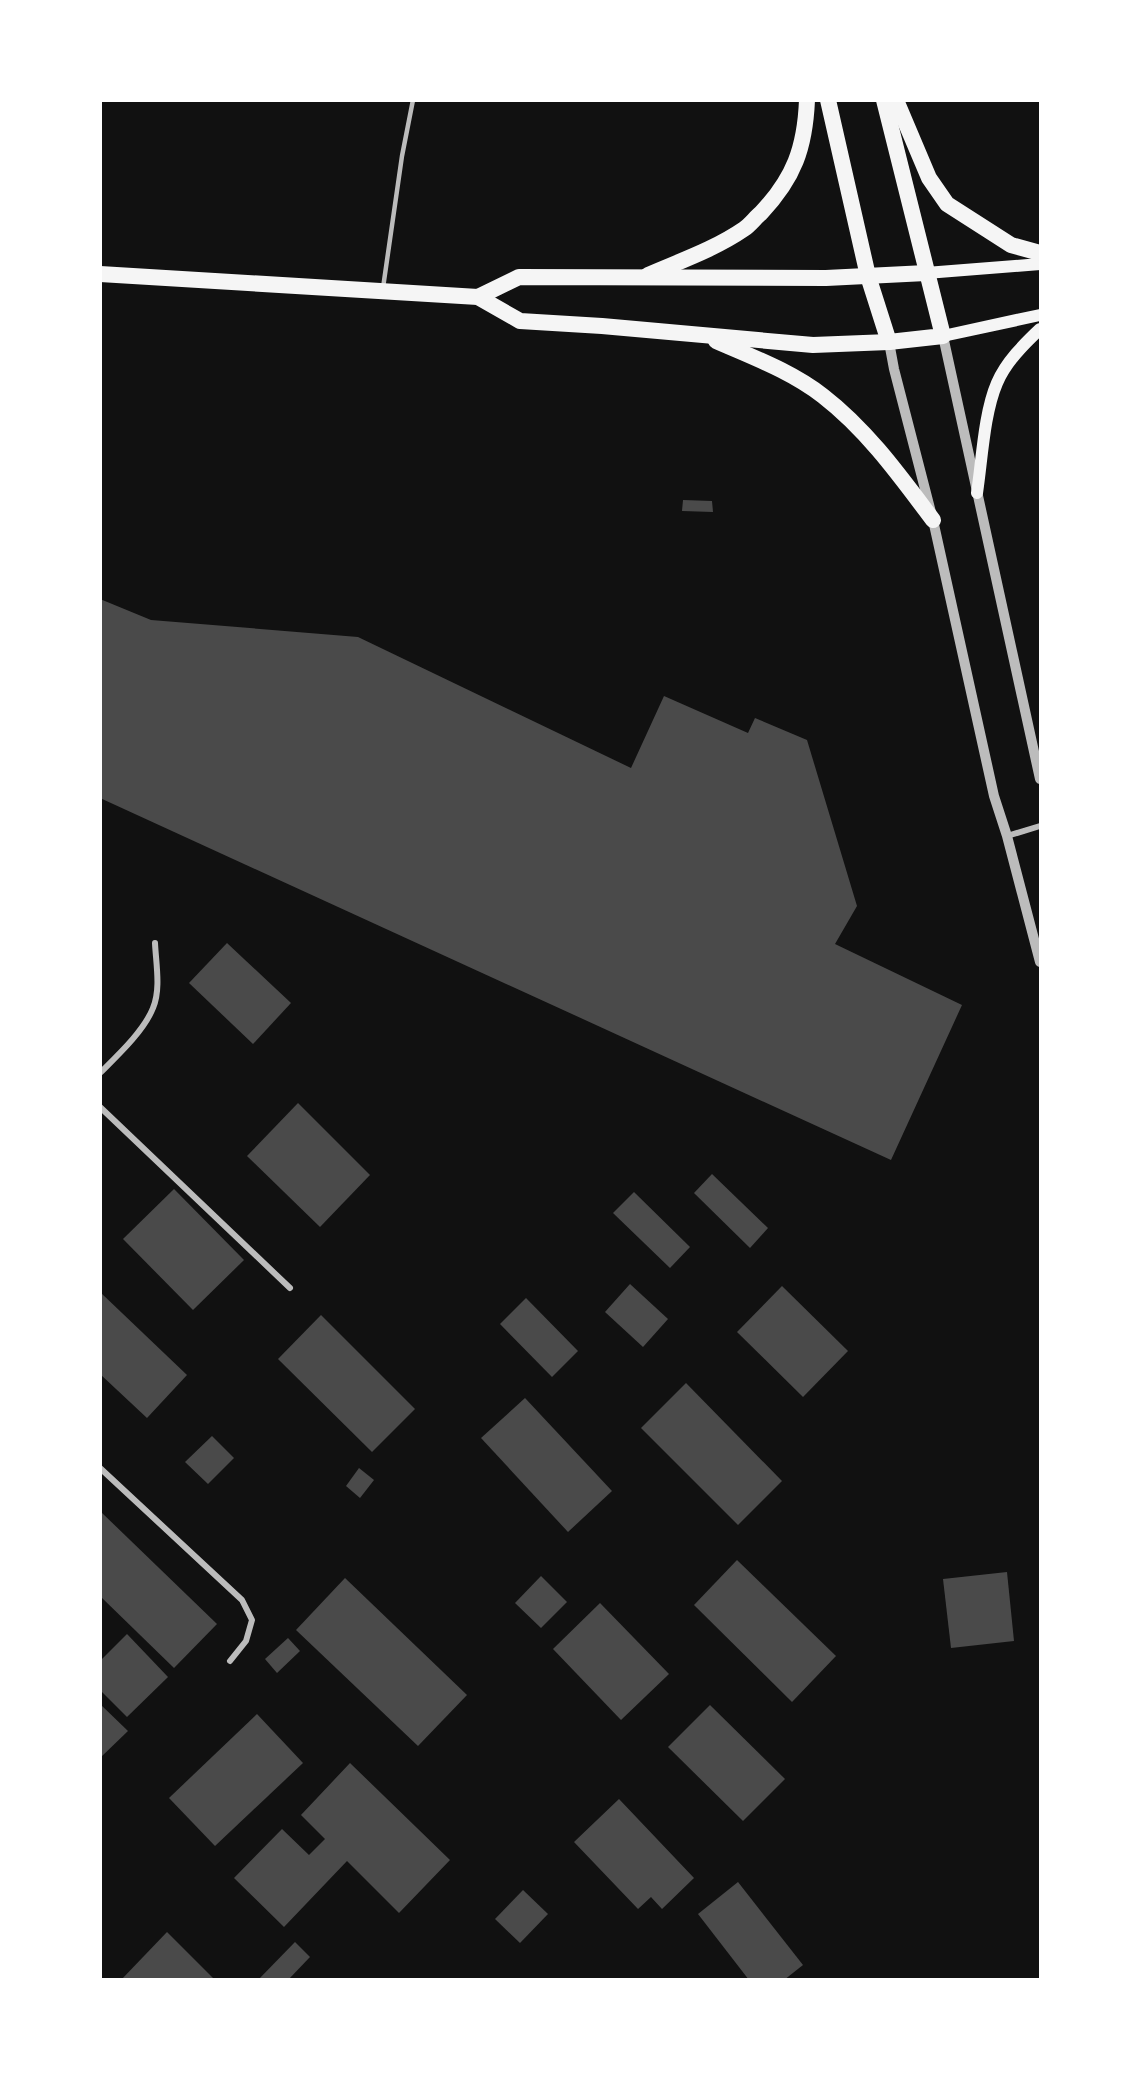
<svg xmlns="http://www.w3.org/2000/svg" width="1141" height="2080" font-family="Signika,sans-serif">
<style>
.building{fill:#4a4a4a}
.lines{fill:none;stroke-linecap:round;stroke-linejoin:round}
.service{stroke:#bcbcbc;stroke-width:4.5}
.minor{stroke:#bcbcbc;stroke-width:6}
.tertiary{stroke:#bcbcbc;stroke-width:10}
.secondary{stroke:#f5f5f5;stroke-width:12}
.trunk{stroke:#f5f5f5;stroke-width:16}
</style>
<rect width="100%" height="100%" fill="#111"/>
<g class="building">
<path d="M683,500L712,501L713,512L682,511Z"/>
<path d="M100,599L151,620L358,637L631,768L664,696L748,733L755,718L807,740L857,906L835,944L962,1005L891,1160L100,798Z"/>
<path d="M227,943L291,1003L253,1044L189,983Z"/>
<path d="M298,1103L370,1175L320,1227L247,1156Z"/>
<path d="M712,1174L768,1228L750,1248L694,1193Z"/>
<path d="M174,1189L244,1260L193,1310L123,1239Z"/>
<path d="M634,1192L690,1247L670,1268L613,1213Z"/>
<path d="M630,1284L668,1319L643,1347L605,1312Z"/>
<path d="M782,1286L848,1351L803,1397L737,1332Z"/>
<path d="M100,1292L187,1375L147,1418L100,1374Z"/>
<path d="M526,1298L578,1351L552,1377L500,1324Z"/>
<path d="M321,1315L415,1409L372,1452L278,1359Z"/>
<path d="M686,1383L782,1481L738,1525L641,1428Z"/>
<path d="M525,1398L612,1491L568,1532L481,1438Z"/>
<path d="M212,1436L234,1458L208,1484L185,1462Z"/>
<path d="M359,1468L374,1480L360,1498L346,1486Z"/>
<path d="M100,1511L217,1624L174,1668L100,1596Z"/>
<path d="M737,1560L836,1656L792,1702L694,1605Z"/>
<path d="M1007,1572L1014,1641L951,1648L943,1579Z"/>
<path d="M541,1576L567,1602L541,1628L515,1603Z"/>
<path d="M345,1578L467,1695L418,1746L296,1630Z"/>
<path d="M600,1603L669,1674L621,1720L553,1649Z"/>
<path d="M127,1634L168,1677L127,1717L100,1690V1661Z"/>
<path d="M288,1638L300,1651L277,1673L265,1659Z"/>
<path d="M100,1704L128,1731L100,1758Z"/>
<path d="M710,1705L785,1779L743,1821L668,1747Z"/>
<path d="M257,1714L303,1763L215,1846L169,1798Z"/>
<path d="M350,1763L450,1860L399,1913L347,1861L284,1927L234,1878L282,1829L309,1855L325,1839L301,1815Z"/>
<path d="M619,1799L694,1878L662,1909L651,1897L638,1909L574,1842Z"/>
<path d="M738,1882L803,1965L784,1980H749L698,1914Z"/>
<path d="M523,1890L548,1914L520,1943L495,1919Z"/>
<path d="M167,1932L215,1980H121Z"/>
<path d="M295,1942L310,1957L288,1980H258Z"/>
</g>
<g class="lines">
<path class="service" d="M383,288L402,156L413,100"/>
<g class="minor">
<path d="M1007,836L1040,826"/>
<path d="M100,1073C117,1056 144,1031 153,1008C161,989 156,964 155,943"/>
<path d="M100,1107L290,1288"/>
<path d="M100,1468L242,1600L252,1620L246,1641L230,1661"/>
</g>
<g class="tertiary">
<path d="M943,336L1040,779"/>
<path d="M889,342L894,369L933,520L994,796L1007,836L1040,962"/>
</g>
<g class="secondary">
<path d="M926,273L1040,264"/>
<path d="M943,336L1040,315"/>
<path d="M977,493C982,460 984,413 997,383C1006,362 1024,344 1040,329"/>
</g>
<g class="trunk">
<path d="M828,100L868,276L889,342"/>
<path d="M896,100L929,178L947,204L1011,245L1040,253"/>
<path d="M100,274L478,297L520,321L602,326L813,345L889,342L943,336L884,100"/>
<path d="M648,275C680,261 715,249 744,229C750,225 755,218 761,213C794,178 805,148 807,100"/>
<path d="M478,297L519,277L826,278L926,273"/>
<path d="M716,341C752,357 791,371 823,396C867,430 900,476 933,520"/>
</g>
</g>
<rect width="1141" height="2080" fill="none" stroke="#ffffff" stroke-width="204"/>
</svg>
